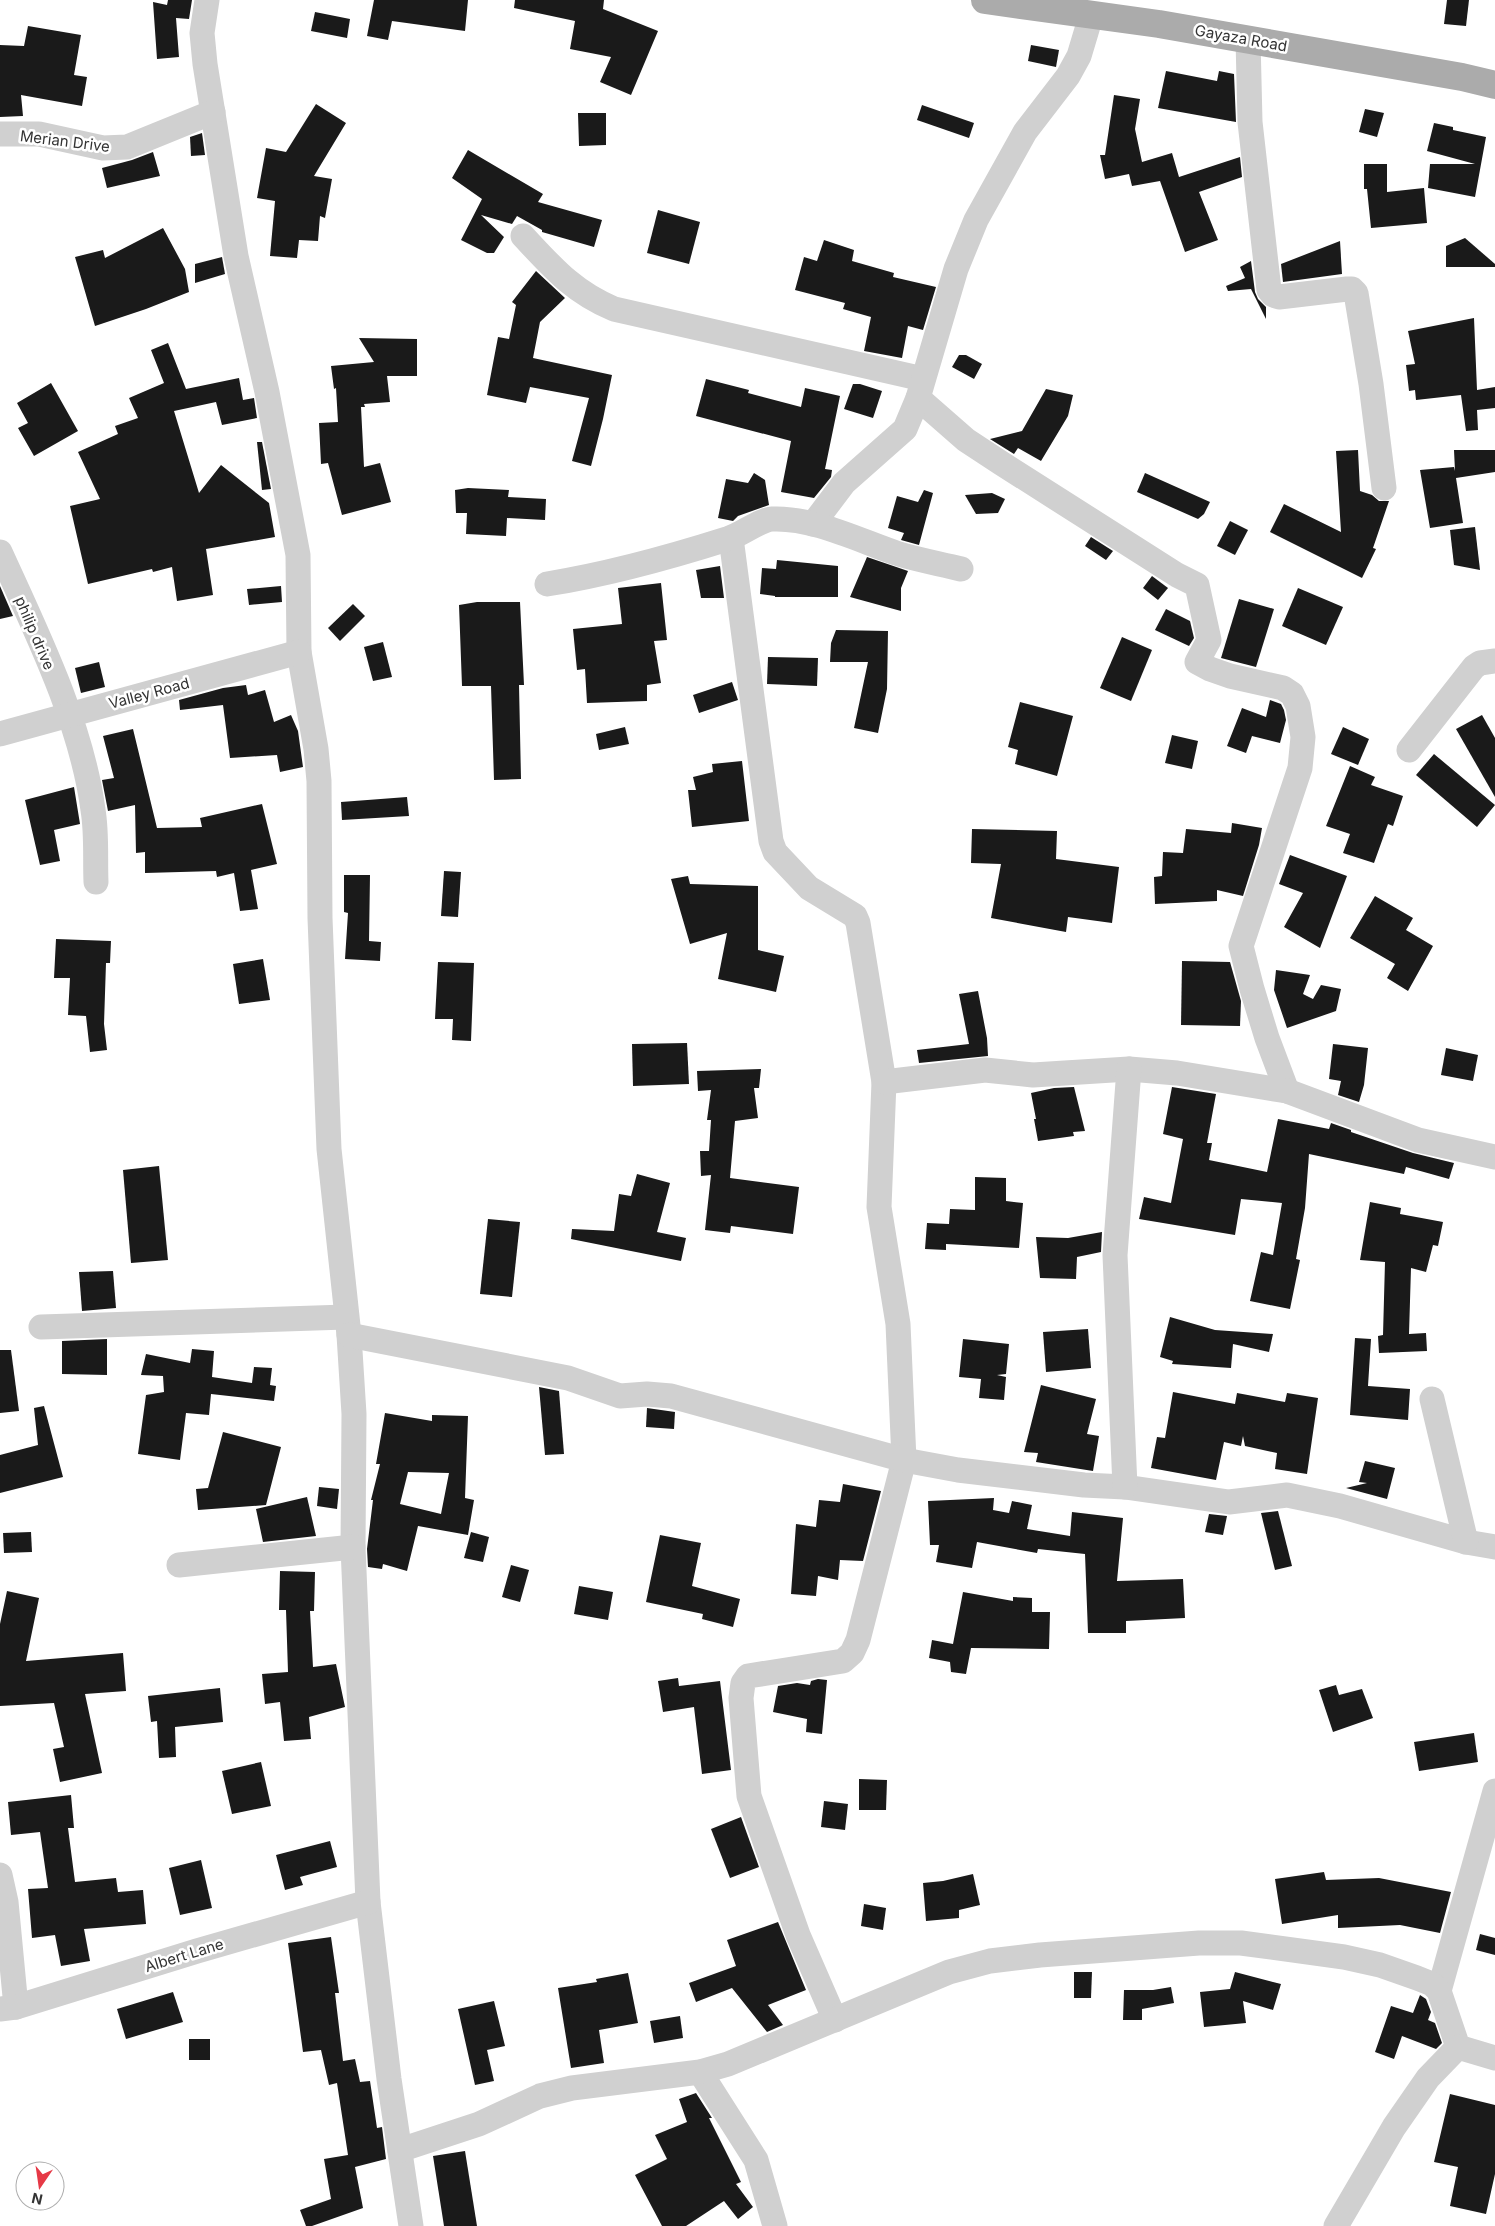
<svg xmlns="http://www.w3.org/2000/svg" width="1495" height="2226" font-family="Inter,sans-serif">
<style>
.building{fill:#1a1a1a;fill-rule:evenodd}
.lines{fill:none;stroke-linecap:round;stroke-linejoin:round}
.street{stroke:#d0d0d0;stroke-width:25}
.primary{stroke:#ababab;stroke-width:28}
.labels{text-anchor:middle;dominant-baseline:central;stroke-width:5;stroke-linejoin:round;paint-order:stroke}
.street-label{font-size:15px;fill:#333;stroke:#fff}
</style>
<rect width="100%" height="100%" fill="#fff"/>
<g class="building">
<path d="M168,0H192L189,19L176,18L179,57L157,59L153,2L167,5Z"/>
<path d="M374,0H468L465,31L392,21L388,40L367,36Z"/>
<path d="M515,0H604L603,9L658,31L631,95L600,82L611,57L570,49L575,21L514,8Z"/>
<path d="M1447,0H1469L1466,26L1444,24Z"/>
<path d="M315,12L350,19L347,38L311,31Z"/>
<path d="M28,26L81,35L74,75L87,77L82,106L21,95L23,116L0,117V45L24,46Z"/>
<path d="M1031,45L1059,50L1056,67L1028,61Z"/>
<path d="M1166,71L1217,81L1219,71L1234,74L1236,122L1158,108Z"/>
<path d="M1114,95L1140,99L1135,129L1142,162L1172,153L1179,177L1240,157L1242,177L1199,192L1218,240L1185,252L1160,181L1132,186L1129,174L1105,179L1100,155H1105Z"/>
<path d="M316,104L346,123L314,176L332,179L325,218L320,216L318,241L299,240L297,258L270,256L275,201L257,198L266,148L286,152Z"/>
<path d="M922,105L974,123L969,138L917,120Z"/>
<path d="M1365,109L1384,113L1377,137L1359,132Z"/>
<path d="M578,113H606V145L579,146Z"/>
<path d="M1434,123L1453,127V130L1486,137L1475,197L1428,188L1430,164H1475L1427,151Z"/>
<path d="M202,133L205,155L191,156L190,137Z"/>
<path d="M468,150L543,194L538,202L602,220L594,247L542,232V230L517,216L512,224L481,215L504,237L494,253H487L461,240L482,199L452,178Z"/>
<path d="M153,152L160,176L107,188L102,168L132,160Z"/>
<path d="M1364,164H1387V192L1424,188L1427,223L1371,228L1367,189H1364Z"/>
<path d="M658,210L700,222L689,264L647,253Z"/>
<path d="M163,228L185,269L189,292L146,309L95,326L75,257L103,250L105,258Z"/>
<path d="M1465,238L1495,264V267H1446V246Z"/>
<path d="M824,240L854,250L852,261L894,273L893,277L936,287L923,330L908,326L902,358L864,351L871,317L843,309L845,303L795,290L804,257L817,261Z"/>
<path d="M1340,241L1342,274L1283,282L1281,264Z"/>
<path d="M222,257L225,274L195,283V264Z"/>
<path d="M1251,261L1255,292L1258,299L1266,307V319L1251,289L1228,291L1226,286L1245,278L1240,267Z"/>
<path d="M536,271L565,298L540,322L533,358L612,375L603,419L591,466L572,461L589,398L530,387L526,403L487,395L498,337L509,339L516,305L512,302Z"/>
<path d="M1474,318L1477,390L1495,387V408L1477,410L1478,430L1466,431L1461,395L1416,400L1415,390L1409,391L1406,365L1415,364L1408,331Z"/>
<path d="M359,338L417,339V376H387L390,402L364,404L365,407H361L364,467L380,463L391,502L342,515L328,463L321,464L319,423L338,422L336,388L334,389L331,366L374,362Z"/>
<path d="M168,343L186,389L239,378L243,400L254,398L257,418L222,425L216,402L174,411L199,493L221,465L269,503L275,537L206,549L213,595L177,601L172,567L153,572L152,569L88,584L70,506L100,499L78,452L118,434L115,426L138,418L129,398L164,383L151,350Z"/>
<path d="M959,355H966L982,364L974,379L952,367Z"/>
<path d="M706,379L749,390L748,393L801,407L805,388L840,396L825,469L832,470L831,477L814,498L781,492L791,441L696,416Z"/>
<path d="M51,383L78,431L34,456L18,428L28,423L17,403Z"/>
<path d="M853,384H860L882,391L873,418L844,409Z"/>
<path d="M1046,389L1073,395L1068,416L1041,461L1018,448L1014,454L990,439L1022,431Z"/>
<path d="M257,442H262L271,489L262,490Z"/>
<path d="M1358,450L1360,491L1372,495L1379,501H1389L1373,548L1376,549L1362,578L1270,532L1284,504L1341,532L1336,451Z"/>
<path d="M1454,450H1495V472L1456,478L1463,523L1430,528L1420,470L1454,467L1455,471Z"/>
<path d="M754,473L765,480L769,505L738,516L733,521L718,518L726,479L748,483Z"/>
<path d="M1145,473L1210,502L1204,514L1198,519L1137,492Z"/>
<path d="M468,488L509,490L508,497L546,499L545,520L507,518L506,536L466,534L467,513H456L455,490Z"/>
<path d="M924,490L933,493L919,545L901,540L904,533L888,528L897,496L918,502Z"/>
<path d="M992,493L1005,499L998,513L976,514L965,495Z"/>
<path d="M1230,521L1248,530L1235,555L1217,546Z"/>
<path d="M1475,527L1480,570L1454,565L1450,530Z"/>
<path d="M1091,537L1113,551L1106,560L1085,546Z"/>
<path d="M867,557L908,571L901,588V611L850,597Z"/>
<path d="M777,560L838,566V597H775V596L760,594L762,568L776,569Z"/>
<path d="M720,566L724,598H701L696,570Z"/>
<path d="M1152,576L1168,588L1158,600L1143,588Z"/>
<path d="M661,583L667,640L654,641L661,683L647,685V701L587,703L585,669L577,670L573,629L622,624L618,588Z"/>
<path d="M0,586L13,616L0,619Z"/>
<path d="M281,586L282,602L249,605L247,589Z"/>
<path d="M1298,588L1343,607L1326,645L1282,626Z"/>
<path d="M1239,599L1274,609L1256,667L1221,658Z"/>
<path d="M477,602H520L524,685H519L521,779L494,780L491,686H462L459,605Z"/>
<path d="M353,604L365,616L340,641L328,628Z"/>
<path d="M1166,609L1190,621L1194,638L1189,646L1155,630Z"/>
<path d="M836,630L888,631L887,689L878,733L854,728L868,662H830L831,643Z"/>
<path d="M1122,637L1152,650L1131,701L1100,688Z"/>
<path d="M383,642L392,677L373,681L364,647Z"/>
<path d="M768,657L818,658L817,686L767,684Z"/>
<path d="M99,662L105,687L81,693L75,668Z"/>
<path d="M732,682L738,700L699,713L693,695Z"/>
<path d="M246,685L248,695L265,690L274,722L291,715L298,731L303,767L280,772L277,755L230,758L223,705L180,710L179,700L223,688Z"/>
<path d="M1270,700L1281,704L1284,710L1286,720L1280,743L1252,736L1246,753L1227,746L1242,708L1266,717Z"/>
<path d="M1020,702L1073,716L1057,776L1015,764L1018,750L1008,747Z"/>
<path d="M1482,715L1495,738V797L1456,729Z"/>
<path d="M625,727L629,744L599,750L596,734Z"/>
<path d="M1343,727L1369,739L1358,765L1331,754Z"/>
<path d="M133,729L157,828L202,827L200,818L262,804L277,864L251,870L258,909L240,911L234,873L217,877L216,871L145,873V852L136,853L135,805L108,811L102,780L114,778L103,736Z"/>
<path d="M1172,735L1198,741L1192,769L1165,763Z"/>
<path d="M1434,754L1495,805L1477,827L1416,775Z"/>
<path d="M742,761L749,821L692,827L688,790H696L693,777L713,772L712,764Z"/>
<path d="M1350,766L1375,777L1371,785L1403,796L1393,826L1388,824L1374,863L1343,853L1350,834L1326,826Z"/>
<path d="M74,787L80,824L54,830L60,861L40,865L25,800Z"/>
<path d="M407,797L409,816L342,820L341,802Z"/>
<path d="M1232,823L1262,828L1259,845L1243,896L1217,890V901L1155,904L1154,877L1162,876L1163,852L1183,853L1186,829L1231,833Z"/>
<path d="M972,829L1057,831L1056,859L1119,867L1112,923L1068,917L1066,932L991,918L1001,864L971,863Z"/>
<path d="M1290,855L1347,876L1320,948L1284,927L1303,893L1279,884Z"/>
<path d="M444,871L461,872L458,917L441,916Z"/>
<path d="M344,875H370L369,941L381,942L380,961L345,959L348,913L344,912Z"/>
<path d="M688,876L690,884L758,886V950L784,956L776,992L718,979L727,933L690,944L671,879Z"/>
<path d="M1375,896L1413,918L1406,930L1433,946L1408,991L1387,978L1395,964L1350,938Z"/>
<path d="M56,939L111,941L110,963H106L104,1024L107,1050L90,1052L86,1016L68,1015L70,978H54Z"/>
<path d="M263,959L270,1000L239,1004L233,964Z"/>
<path d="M1182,961L1230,962L1241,1001L1240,1026L1181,1025Z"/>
<path d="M438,962L474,963L471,1041L452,1040L453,1019H435Z"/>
<path d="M1276,970L1310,975L1303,994L1313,999L1321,985L1341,989L1336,1011L1287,1028L1274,990Z"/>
<path d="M978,991L987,1038L988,1056L919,1063L917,1050L969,1044L959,994Z"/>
<path d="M687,1043L689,1084L633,1086L632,1044Z"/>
<path d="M1333,1044L1368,1048L1364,1085L1359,1102L1338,1095L1341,1081L1329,1079Z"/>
<path d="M1446,1048L1478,1055L1473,1081L1441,1075Z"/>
<path d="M761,1069L759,1088H754L758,1118L735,1121L730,1178L799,1187L793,1234L731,1226L730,1233L705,1230L711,1175L701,1176L700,1151H709L711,1120H707L711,1090L698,1091L697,1071Z"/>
<path d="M1074,1087L1085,1131L1073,1132L1074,1136L1038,1141L1034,1119H1036L1031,1093L1054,1088Z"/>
<path d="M1172,1087L1216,1094L1207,1143H1212L1209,1160L1267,1172L1278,1119L1329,1129L1331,1123L1351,1130V1132L1413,1153L1454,1163L1449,1179L1406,1167L1404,1174L1309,1154L1305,1208L1296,1259L1300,1260L1290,1309L1250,1301L1261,1252L1273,1255L1282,1203L1241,1199L1235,1235L1139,1219L1144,1197L1171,1203L1183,1139L1163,1134Z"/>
<path d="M159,1166L168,1260L131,1263L123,1170Z"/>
<path d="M637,1174L670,1183L657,1232L686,1238L681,1261L571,1239L572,1229L614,1231L619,1194L631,1196Z"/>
<path d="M975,1177L1006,1178V1201L1023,1203L1019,1248L946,1244V1250L925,1249L927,1223L949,1224L950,1209L975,1210Z"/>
<path d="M1370,1202L1401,1208L1400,1214L1443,1222L1438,1246L1433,1245L1426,1272L1411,1268L1409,1334L1426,1333L1427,1351L1379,1353L1378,1336L1383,1335L1385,1262L1360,1260Z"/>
<path d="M488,1219L520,1222L512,1297L480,1294Z"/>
<path d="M1102,1232L1101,1252L1077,1257L1076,1279L1040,1278L1036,1237L1068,1238Z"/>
<path d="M113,1271L116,1308L82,1311L79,1272Z"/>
<path d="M1170,1317L1215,1330L1273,1334L1269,1352L1233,1344L1231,1368L1172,1364L1173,1361L1160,1357Z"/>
<path d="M1088,1329L1091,1368L1046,1372L1043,1332Z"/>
<path d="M1355,1338L1371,1339L1368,1386L1410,1389L1408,1420L1350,1415Z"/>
<path d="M107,1339V1375L62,1374V1341Z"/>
<path d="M963,1339L1009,1344L1006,1374L997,1375L1006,1377L1004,1400L979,1398L981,1379L959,1377Z"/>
<path d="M192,1349L214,1351L212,1377L252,1383L254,1367L272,1368L270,1385L276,1386L274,1401L211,1394L209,1415L186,1413L180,1460L138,1454L146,1395L164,1392L163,1376L141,1375L146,1354L190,1363Z"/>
<path d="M0,1350H11L19,1411L0,1413Z"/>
<path d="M1041,1385L1096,1399L1087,1434L1099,1436L1093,1471L1036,1462L1038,1453L1024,1452Z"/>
<path d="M539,1387L559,1391L564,1454L545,1455Z"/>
<path d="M1173,1392L1235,1404L1237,1393L1285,1402L1287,1393L1318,1398L1307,1474L1275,1469L1277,1453L1245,1446L1243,1436L1241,1446L1224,1442L1216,1480L1151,1468L1157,1437L1165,1438Z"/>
<path d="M44,1406L63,1477L0,1493V1455L38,1445L34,1408Z"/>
<path d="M647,1408L675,1412L674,1429L646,1427Z"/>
<path d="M385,1413L432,1421V1415L468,1416L465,1498L474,1500L468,1535L418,1526L407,1571L383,1564L382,1569L368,1567L367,1549L373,1500H371L380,1464H376ZM408,1472L449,1473L441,1514L400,1504Z"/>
<path d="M223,1432L281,1447L266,1505L198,1510L196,1489L208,1488Z"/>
<path d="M1365,1461L1395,1468L1387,1499L1346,1488L1367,1483L1359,1482Z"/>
<path d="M843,1484L881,1491L863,1561L840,1560L838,1580L818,1576L816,1596L791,1594L796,1524L816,1527L819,1500L840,1502Z"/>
<path d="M319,1487L339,1489L337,1509L317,1506Z"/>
<path d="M307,1497L316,1536L263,1542L256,1509Z"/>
<path d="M994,1498L993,1510L1009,1513L1012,1501L1032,1505L1027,1529L1070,1536L1072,1512L1123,1518L1117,1581L1183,1579L1185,1618L1126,1621V1633H1088L1085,1554L1038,1549L1037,1553L977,1542L972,1568L936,1562L939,1545H930L928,1501Z"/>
<path d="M1278,1511L1292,1566L1275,1570L1261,1513Z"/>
<path d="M1209,1514L1227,1516L1223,1535L1205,1532Z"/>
<path d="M31,1532L32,1552L4,1553L3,1533Z"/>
<path d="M471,1532L489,1537L483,1562L464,1558Z"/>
<path d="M660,1535L701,1543L692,1586L740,1599L733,1627L702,1619L703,1614L646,1602Z"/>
<path d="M511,1565L529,1570L520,1602L502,1597Z"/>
<path d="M280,1571L315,1572L314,1611H310L313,1667L336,1664L345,1707L309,1717L311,1739L284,1741L280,1702L265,1704L262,1674L288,1672L286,1610H279Z"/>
<path d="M579,1586L613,1592L608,1620L574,1614Z"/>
<path d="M7,1591L39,1598L26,1661L123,1653L126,1691L85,1694L102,1773L60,1782L53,1749L64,1747L54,1703L0,1706V1624Z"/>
<path d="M963,1592L1013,1601V1597L1032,1598V1612H1050L1049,1649L971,1648L966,1674L951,1672L950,1662L929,1658L932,1640L953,1644Z"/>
<path d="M678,1678L679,1686L720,1681L731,1770L702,1774L694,1707L663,1712L658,1681Z"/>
<path d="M818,1679L827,1680L822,1734L806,1732L807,1719L773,1712L778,1686L797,1683L810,1685L811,1681Z"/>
<path d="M1336,1685L1339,1695L1362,1689L1373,1718L1333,1732L1319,1690Z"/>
<path d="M220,1688L223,1722L175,1727L176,1757L159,1758L157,1721L151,1722L148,1696Z"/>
<path d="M1474,1733L1478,1762L1419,1771L1414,1742Z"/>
<path d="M261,1762L271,1806L232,1814L222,1771Z"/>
<path d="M859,1779L887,1780L886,1810H859Z"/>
<path d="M71,1795L74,1828H68L75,1882L116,1878L118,1892L143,1890L146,1924L84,1929L90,1961L61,1966L55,1935L32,1938L28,1889L48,1888L40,1832L11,1835L8,1802Z"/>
<path d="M824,1801L848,1804L845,1830L821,1827Z"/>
<path d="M741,1817L759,1867L730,1878L711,1829Z"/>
<path d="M330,1841L337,1867L300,1877L303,1885L285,1890L276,1855Z"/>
<path d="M201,1860L212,1908L180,1915L169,1868Z"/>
<path d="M1324,1872L1326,1880L1379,1878L1451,1892L1440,1933L1400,1925L1338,1928V1915L1282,1924L1275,1879Z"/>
<path d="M973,1874L980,1905L959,1910V1918L926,1921L923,1883L943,1881Z"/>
<path d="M864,1904L886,1908L883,1930L861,1926Z"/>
<path d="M778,1922L806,1990L768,2005L783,2025L767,2032L732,1988L696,2002L689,1983L736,1966L727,1940Z"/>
<path d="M1480,1934L1495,1938V1955L1476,1950Z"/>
<path d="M331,1937L339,1993H335L343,2061L355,2059L360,2082L370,2081L377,2128L382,2127L386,2159L355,2167L363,2208L312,2226H306L300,2210L331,2199L324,2159L348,2155L337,2083L329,2085L321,2050L303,2052L288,1943Z"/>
<path d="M1074,1972H1092L1091,1998H1074Z"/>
<path d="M1235,1972L1281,1984L1273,2010L1243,2001L1246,2023L1204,2027L1200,1992L1230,1989Z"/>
<path d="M628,1973L638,2023L599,2030L604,2063L571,2068L558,1988L597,1982L596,1979Z"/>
<path d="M1171,1987L1174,2003L1142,2009V2020H1123L1124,1990H1153Z"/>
<path d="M173,1992L183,2022L126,2039L117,2009Z"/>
<path d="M1420,1995L1426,1999L1431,2012L1428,2020L1435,2023L1442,2043L1436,2049L1402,2036L1394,2059L1375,2052L1391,2006L1413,2013Z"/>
<path d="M494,2001L505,2046L487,2050L494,2081L475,2085L458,2009Z"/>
<path d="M680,2016L683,2038L654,2043L650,2021Z"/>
<rect x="189" y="2039" width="21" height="21"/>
<path d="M696,2093L712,2118H709L741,2182L736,2184L753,2207L738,2219L724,2201L686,2226H662L635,2175L667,2159L655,2135L687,2122L679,2099Z"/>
<path d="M1450,2094L1495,2105V2174L1486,2214L1450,2206L1458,2167L1434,2162Z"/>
<path d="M465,2151L477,2226H444L433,2156Z"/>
</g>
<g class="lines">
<g class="street">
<path d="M207,0L202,33L205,64L236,256L267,392L298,555L299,652L316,749L319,781L320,918L329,1149L349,1335L354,1414L353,1547L368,1902L389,2079L411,2226"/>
<path d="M1248,39L1250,122L1269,290L1273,295L1279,297L1347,289H1352L1356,293L1371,384L1384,488"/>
<path d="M0,134H39L103,148L127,147L213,112"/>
<path d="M523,236C552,267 573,292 614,309L923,379"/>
<path d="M918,398L966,440L1001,463L1177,575L1197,585L1209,640L1197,662L1210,669L1230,676L1283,688L1292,694L1298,706L1303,737L1300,768L1241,946L1252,989L1267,1038L1287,1091"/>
<path d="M813,524L844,483L905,429L918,398L956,269L976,220L1025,132L1068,76L1079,56L1091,16"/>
<path d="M731,538L771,841L775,852L809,888L855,916L858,923L884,1082L879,1207L898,1324L904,1460L858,1640L852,1653L843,1661L748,1676L743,1683L741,1698L749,1796L798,1935L835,2020"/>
<path d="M0,552C36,631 82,724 93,810C97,833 95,859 96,882"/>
<path d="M547,584C610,574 667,558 727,539C741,535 759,520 772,519C813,517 860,541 899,554C919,560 941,564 961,569"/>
<path d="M0,734L299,652"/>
<path d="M1409,750L1474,667L1480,663L1495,661"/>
<path d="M884,1082L985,1070L1033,1075L1129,1069L1177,1073L1287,1091L1418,1140L1495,1157"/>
<path d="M41,1327L346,1317"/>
<path d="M349,1335L568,1378L620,1396L647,1394L671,1396L904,1460L958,1470L1084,1485L1125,1487L1229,1502L1287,1495L1340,1506L1466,1542L1495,1547"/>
<path d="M1432,1399L1466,1542"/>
<path d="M1125,1487L1115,1255L1129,1069"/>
<path d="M179,1565L353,1547"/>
<path d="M0,1875L6,1902L16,2007"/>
<path d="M1439,1991L1495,1791"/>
<path d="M0,2009L16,2007L197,1951L368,1902"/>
<path d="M700,2072L756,2160L775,2226"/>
<path d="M400,2150L479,2124L540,2096L572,2088L700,2072L728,2064L949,1972L990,1961L1040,1955L1199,1943H1241L1344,1957L1380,1965L1417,1978L1432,1984L1439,1991L1458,2047L1495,2058"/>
<path d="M1336,2226L1394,2127L1428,2078L1458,2047"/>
</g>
<path class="primary" d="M985,0L1159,24L1462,77L1495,85"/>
</g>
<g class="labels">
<g class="street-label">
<text transform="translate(1241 38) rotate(10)">Gayaza Road</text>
<text transform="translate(65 141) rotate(7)">Merian Drive</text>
<text transform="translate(35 633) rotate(67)">philip drive</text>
<text transform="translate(149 693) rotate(-15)">Valley Road</text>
<text transform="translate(184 1955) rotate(-17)">Albert Lane</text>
</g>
</g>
<g transform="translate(40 2186) rotate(193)"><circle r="24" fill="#ffffff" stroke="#adadad"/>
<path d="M0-4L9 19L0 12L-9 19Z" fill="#e63946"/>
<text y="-8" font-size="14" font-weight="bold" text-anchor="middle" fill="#333333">N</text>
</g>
</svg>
